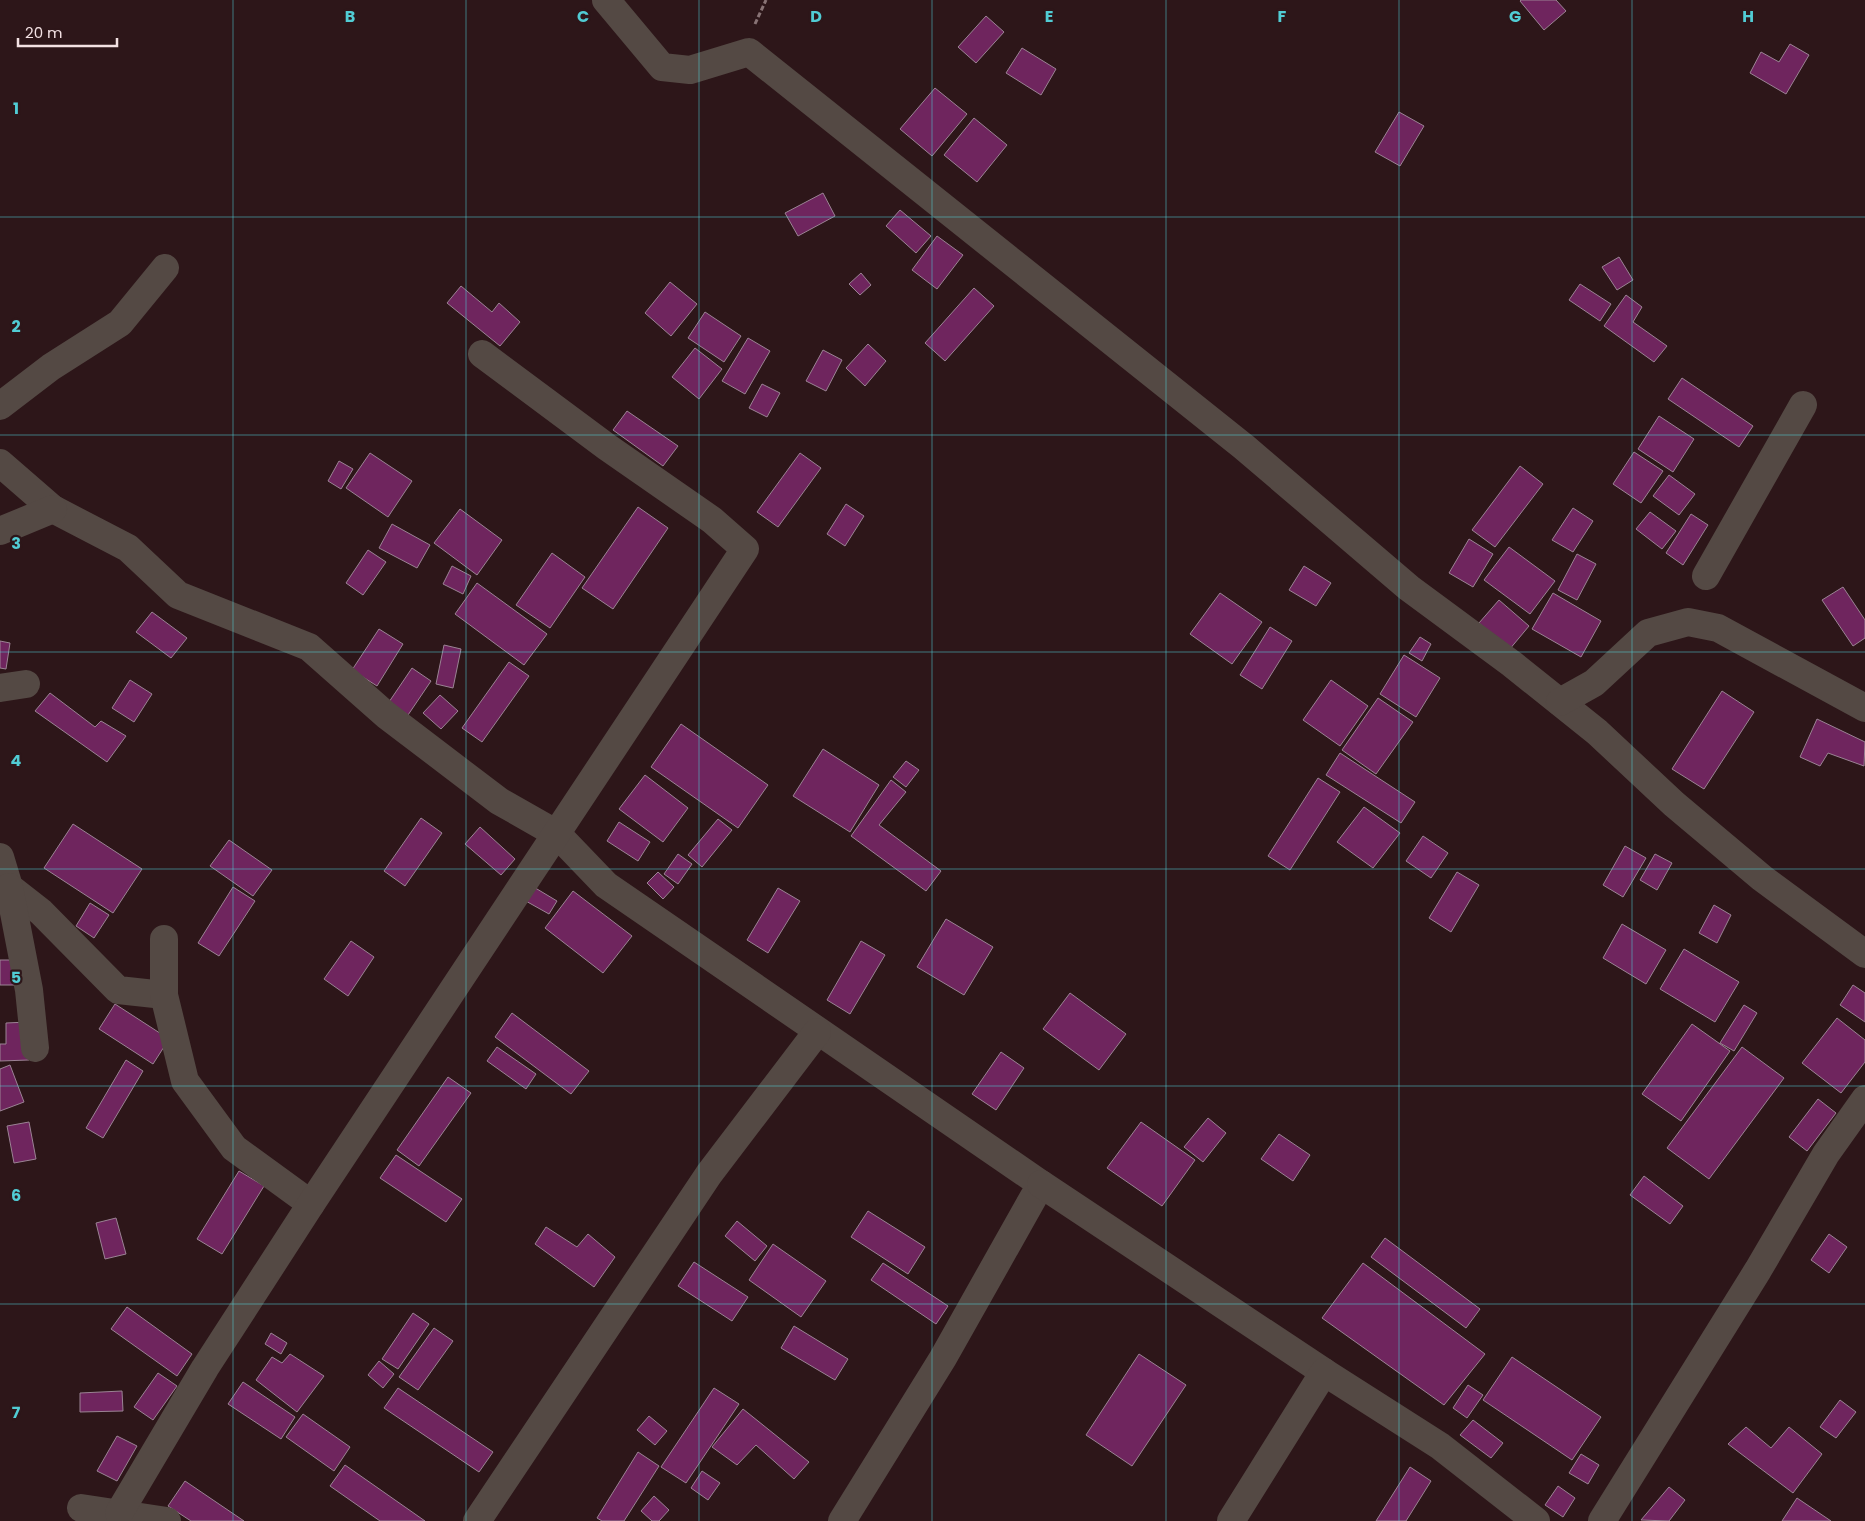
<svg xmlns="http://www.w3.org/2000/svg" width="1865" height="1521" font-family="Poppins,sans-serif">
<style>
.building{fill:#6f255e;stroke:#9b8394}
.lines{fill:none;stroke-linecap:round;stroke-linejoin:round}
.path{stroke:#887375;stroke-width:3;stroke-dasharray:5 2.5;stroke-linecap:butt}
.minor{stroke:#544944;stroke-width:28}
.grid{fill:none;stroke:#51ccd4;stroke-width:1;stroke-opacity:0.55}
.grid-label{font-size:16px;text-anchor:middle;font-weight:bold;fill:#51ccd4;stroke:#2d1619;stroke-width:4.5;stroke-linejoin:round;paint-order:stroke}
</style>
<rect width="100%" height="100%" fill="#2d1619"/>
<g class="building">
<path d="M1521,0H1556L1566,11L1544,30L1520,1Z"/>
<path d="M986,16L1004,32L976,63L958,47Z"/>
<path d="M1790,44L1809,55L1786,94L1750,73L1761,52L1779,62Z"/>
<path d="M1022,48L1056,69L1041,95L1006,73Z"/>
<path d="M935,88L967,114L932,156L900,129Z"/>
<path d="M1399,112L1424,126L1400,166L1375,152Z"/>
<path d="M974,118L1007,145L977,182L944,155Z"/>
<path d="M823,193L835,216L798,236L785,213Z"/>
<path d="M900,210L931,236L916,253L886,226Z"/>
<path d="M937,236L963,255L937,289L912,270Z"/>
<path d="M1619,257L1633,280L1617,290L1602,267Z"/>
<path d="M861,273L871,285L860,295L849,284Z"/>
<path d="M670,282L697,304L671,336L645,313Z"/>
<path d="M1580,284L1611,304L1600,321L1569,300Z"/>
<path d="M461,286L492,312L499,303L520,322L500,346L447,303Z"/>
<path d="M974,288L994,306L945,361L925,343Z"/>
<path d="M1626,295L1642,307L1633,322L1667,346L1654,362L1604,326Z"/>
<path d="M705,312L741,336L724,362L688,338Z"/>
<path d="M748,338L770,351L745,394L722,381Z"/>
<path d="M868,344L886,361L865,386L846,368Z"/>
<path d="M695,348L722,369L699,399L672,377Z"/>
<path d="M823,350L842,360L826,391L806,381Z"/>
<path d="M1682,378L1753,426L1739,447L1668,399Z"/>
<path d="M762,384L780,393L767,417L749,408Z"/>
<path d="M627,411L678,446L663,466L613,430Z"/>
<path d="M1659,416L1694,439L1673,472L1638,449Z"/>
<path d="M1634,452L1663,471L1641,503L1613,484Z"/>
<path d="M370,453L412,481L388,517L346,488Z"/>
<path d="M800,453L821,468L778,527L757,512Z"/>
<path d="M339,461L353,469L341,489L328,481Z"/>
<path d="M1520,466L1543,484L1495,547L1472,530Z"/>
<path d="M1669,475L1695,494L1679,515L1653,496Z"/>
<path d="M846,504L864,516L845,546L827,534Z"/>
<path d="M638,507L668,528L613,609L582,588Z"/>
<path d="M1573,508L1593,521L1573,552L1552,540Z"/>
<path d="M460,509L502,540L477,575L434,543Z"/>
<path d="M1650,512L1676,531L1662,549L1636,529Z"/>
<path d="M1691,514L1708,525L1683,565L1666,553Z"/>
<path d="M392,524L430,545L417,568L379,548Z"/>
<path d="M1469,539L1493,554L1473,587L1449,573Z"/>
<path d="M1509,547L1555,581L1530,614L1484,580Z"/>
<path d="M368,550L386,562L363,595L346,583Z"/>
<path d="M552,553L585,577L550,628L516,605Z"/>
<path d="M1577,554L1596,564L1577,600L1558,590Z"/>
<path d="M452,566L471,576L463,594L443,584Z"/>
<path d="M1304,566L1331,583L1316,606L1289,590Z"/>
<path d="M477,583L547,634L524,665L455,614Z"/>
<path d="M1843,587L1865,620V638L1853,646L1822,600Z"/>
<path d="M1220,593L1262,622L1232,664L1190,634Z"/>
<path d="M1553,593L1601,621L1581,657L1532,629Z"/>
<path d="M1499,600L1529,626L1509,650L1479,623Z"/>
<path d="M152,612L187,638L171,658L136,632Z"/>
<path d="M1270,627L1292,641L1262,689L1240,675Z"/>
<path d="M379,629L403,644L377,686L352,670Z"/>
<path d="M1420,637L1431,644L1422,661L1409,653Z"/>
<path d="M0,641L10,643L6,669L0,668Z"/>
<path d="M444,645L461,649L453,688L436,684Z"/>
<path d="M1404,655L1440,678L1416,717L1380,694Z"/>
<path d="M509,662L529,676L482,742L462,728Z"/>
<path d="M412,668L431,681L408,715L389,702Z"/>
<path d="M130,680L152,694L134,722L112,708Z"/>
<path d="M1331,680L1368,706L1340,746L1303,720Z"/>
<path d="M1722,691L1754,712L1704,789L1672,769Z"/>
<path d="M50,693L95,727L101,721L126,736L107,762L35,711Z"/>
<path d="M440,695L458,711L441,729L423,713Z"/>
<path d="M1378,698L1413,722L1376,774L1342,750Z"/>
<path d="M1817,719L1865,742L1864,766L1828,753L1820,766L1800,757Z"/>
<path d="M681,724L768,785L738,828L651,767Z"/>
<path d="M823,749L879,785L850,832L793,796Z"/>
<path d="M1340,753L1415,802L1401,823L1326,775Z"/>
<path d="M906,761L919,770L906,787L893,777Z"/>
<path d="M645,775L688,808L663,842L619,809Z"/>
<path d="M1318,778L1340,792L1290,870L1268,856Z"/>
<path d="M891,780L906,792L879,825L941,871L926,891L851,836Z"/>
<path d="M1364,807L1400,833L1373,868L1337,842Z"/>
<path d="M421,818L442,833L405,886L384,871Z"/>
<path d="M718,819L732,830L702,867L688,855Z"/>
<path d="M619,822L650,842L638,861L607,841Z"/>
<path d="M73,824L142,869L113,913L44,868Z"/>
<path d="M480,827L515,859L501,875L465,844Z"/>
<path d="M1423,836L1448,853L1431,878L1406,861Z"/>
<path d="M229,840L272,870L253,896L210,866Z"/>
<path d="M1625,846L1646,858L1623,897L1603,885Z"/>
<path d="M678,854L692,864L678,884L664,874Z"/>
<path d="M1655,854L1672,863L1657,890L1640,880Z"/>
<path d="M658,872L674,887L663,899L647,883Z"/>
<path d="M1457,872L1479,885L1451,932L1429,918Z"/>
<path d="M532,886L557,901L549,914L524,900Z"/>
<path d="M233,887L255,901L219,956L198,943Z"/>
<path d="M778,888L800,901L768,953L747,940Z"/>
<path d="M573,891L632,936L603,973L545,928Z"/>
<path d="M90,903L109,915L94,938L76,926Z"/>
<path d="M1714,905L1731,915L1717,943L1699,933Z"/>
<path d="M946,919L993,947L964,995L917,967Z"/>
<path d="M1622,924L1666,950L1646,984L1603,958Z"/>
<path d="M351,941L374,957L348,996L324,979Z"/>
<path d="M861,941L885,955L850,1014L827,1000Z"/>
<path d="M1684,949L1739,982L1715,1022L1660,989Z"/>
<path d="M0,960H18L19,985H0Z"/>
<path d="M1853,985L1865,993V1022L1840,1005Z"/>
<path d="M1070,993L1126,1034L1099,1070L1043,1029Z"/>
<path d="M115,1004L169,1039L153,1064L99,1029Z"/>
<path d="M1744,1005L1757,1013L1734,1051L1720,1043Z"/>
<path d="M512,1013L589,1071L571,1094L495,1037Z"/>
<path d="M1837,1018L1865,1040V1062L1841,1093L1802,1063Z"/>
<path d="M28,1022L29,1060L0,1061V1044H6V1023Z"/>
<path d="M1692,1024L1730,1051L1681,1121L1642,1094Z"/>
<path d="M497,1047L536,1074L526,1089L487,1061Z"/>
<path d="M1742,1047L1784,1078L1709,1179L1667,1148Z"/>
<path d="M1001,1052L1024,1068L996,1110L972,1094Z"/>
<path d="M126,1060L143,1071L103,1138L86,1128Z"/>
<path d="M10,1065L24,1102L0,1111V1069Z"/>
<path d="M448,1077L471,1093L419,1166L397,1150Z"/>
<path d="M1818,1099L1836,1113L1807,1151L1789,1137Z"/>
<path d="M1208,1118L1226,1133L1203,1162L1184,1147Z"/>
<path d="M29,1122L36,1159L14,1163L7,1126Z"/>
<path d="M1141,1122L1195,1160L1162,1206L1107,1168Z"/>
<path d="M1279,1134L1310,1155L1293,1181L1261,1159Z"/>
<path d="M396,1155L462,1199L446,1222L380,1178Z"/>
<path d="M239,1171L264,1186L222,1254L197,1239Z"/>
<path d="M1644,1176L1683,1206L1670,1224L1630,1195Z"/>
<path d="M868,1211L925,1247L908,1274L851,1237Z"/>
<path d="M116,1218L126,1254L105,1259L96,1223Z"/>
<path d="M737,1221L767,1246L755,1261L725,1236Z"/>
<path d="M546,1227L577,1247L588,1234L615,1257L594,1287L535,1244Z"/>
<path d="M1829,1234L1847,1247L1829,1273L1811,1260Z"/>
<path d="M1385,1238L1480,1309L1466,1328L1371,1257Z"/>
<path d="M773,1244L826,1281L801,1317L749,1280Z"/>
<path d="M694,1262L748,1297L732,1321L678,1286Z"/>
<path d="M883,1263L948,1306L936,1324L871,1280Z"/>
<path d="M1363,1263L1485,1354L1444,1405L1322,1318Z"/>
<path d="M127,1307L192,1354L177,1376L111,1329Z"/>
<path d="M413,1313L429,1324L398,1369L382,1359Z"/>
<path d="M794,1326L848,1359L835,1380L781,1348Z"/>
<path d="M434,1328L453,1341L418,1390L399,1377Z"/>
<path d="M271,1333L287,1343L281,1354L265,1344Z"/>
<path d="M290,1354L324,1376L297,1412L256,1380L272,1357L282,1363Z"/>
<path d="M1139,1354L1186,1385L1132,1466L1086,1435Z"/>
<path d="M1512,1357L1601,1417L1572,1460L1483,1400Z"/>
<path d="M379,1361L394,1374L383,1388L368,1375Z"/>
<path d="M158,1373L177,1386L153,1420L134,1407Z"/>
<path d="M243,1382L295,1417L281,1439L228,1404Z"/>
<path d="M1468,1385L1483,1395L1467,1418L1453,1408Z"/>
<path d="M398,1388L493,1452L479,1472L384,1408Z"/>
<path d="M714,1388L739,1404L686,1483L661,1467Z"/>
<path d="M122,1391L123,1411L80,1412V1393Z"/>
<path d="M1840,1400L1856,1412L1836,1438L1820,1427Z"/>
<path d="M743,1409L809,1462L794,1479L756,1445L737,1465L712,1447Z"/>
<path d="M303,1414L350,1447L334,1471L286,1437Z"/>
<path d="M649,1416L667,1431L655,1445L637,1430Z"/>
<path d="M1473,1420L1503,1443L1491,1458L1460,1435Z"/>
<path d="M1746,1427L1771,1448L1789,1427L1822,1454L1793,1493L1728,1444Z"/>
<path d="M117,1436L137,1446L117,1481L97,1471Z"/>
<path d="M638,1452L659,1466L624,1521H602L597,1518Z"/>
<path d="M1581,1454L1599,1465L1588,1484L1569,1473Z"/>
<path d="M345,1465L425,1521H380L330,1486Z"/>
<path d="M1410,1467L1431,1481L1406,1521H1376Z"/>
<path d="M702,1471L720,1483L708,1500L691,1488Z"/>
<path d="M185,1481L244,1521H191L168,1506Z"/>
<path d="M1558,1486L1575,1498L1563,1517L1545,1505Z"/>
<path d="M1669,1487L1685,1500L1669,1521L1641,1520Z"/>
<path d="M654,1496L669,1510L659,1521H652L641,1511Z"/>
<path d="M1797,1498L1831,1521H1782Z"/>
</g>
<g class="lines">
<path class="path" d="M755,24L766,0"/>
<g class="minor">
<path d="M606,0L662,67L690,70L749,52L1244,447L1409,588L1512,664L1597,732L1674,804L1762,878L1865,954"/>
<path d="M0,406L51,367L120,323L165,268"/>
<path d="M0,463L53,509L128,548L178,595L309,647L386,715L499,801L557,834L606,885L1041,1184L943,1358L842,1521"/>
<path d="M0,531L53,509"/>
<path d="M1706,576L1803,405"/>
<path d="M0,688L26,684"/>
<path d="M1560,702L1594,683L1648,633L1688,622L1718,628L1865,708"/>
<path d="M0,857L9,887L41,912L118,990L164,995"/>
<path d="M9,887L29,990L35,1048"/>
<path d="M164,939V995L185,1081L234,1148L311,1204"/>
<path d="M1041,1184L1324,1372"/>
<path d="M81,1508L167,1521"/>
<path d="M119,1513L205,1368L311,1204L745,549L712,520L607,447L482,354"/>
<path d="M477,1521L709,1174L817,1032"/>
<path d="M1231,1521L1324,1372L1440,1446L1536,1521"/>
<path d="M1602,1521L1758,1270L1826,1154L1865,1099"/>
</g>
</g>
<path class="grid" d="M233,0V1521M466,0V1521M699,0V1521M932,0V1521M1166,0V1521M1399,0V1521M1632,0V1521M0,217H1865M0,435H1865M0,652H1865M0,869H1865M0,1086H1865M0,1304H1865"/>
<g class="grid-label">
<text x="350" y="22">B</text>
<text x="583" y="22">C</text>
<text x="816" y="22">D</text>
<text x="1049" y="22">E</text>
<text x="1282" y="22">F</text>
<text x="1515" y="22">G</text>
<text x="1748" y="22">H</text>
<text x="16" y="114">1</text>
<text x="16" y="332">2</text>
<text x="16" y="549">3</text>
<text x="16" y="766">4</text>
<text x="16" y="983">5</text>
<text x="16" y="1201">6</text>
<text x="16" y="1418">7</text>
</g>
<path d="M18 38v8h99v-8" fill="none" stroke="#f3e1e3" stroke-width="2.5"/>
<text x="25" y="38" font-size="15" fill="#f3e1e3" stroke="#2d1619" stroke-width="4" paint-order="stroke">20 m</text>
</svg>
